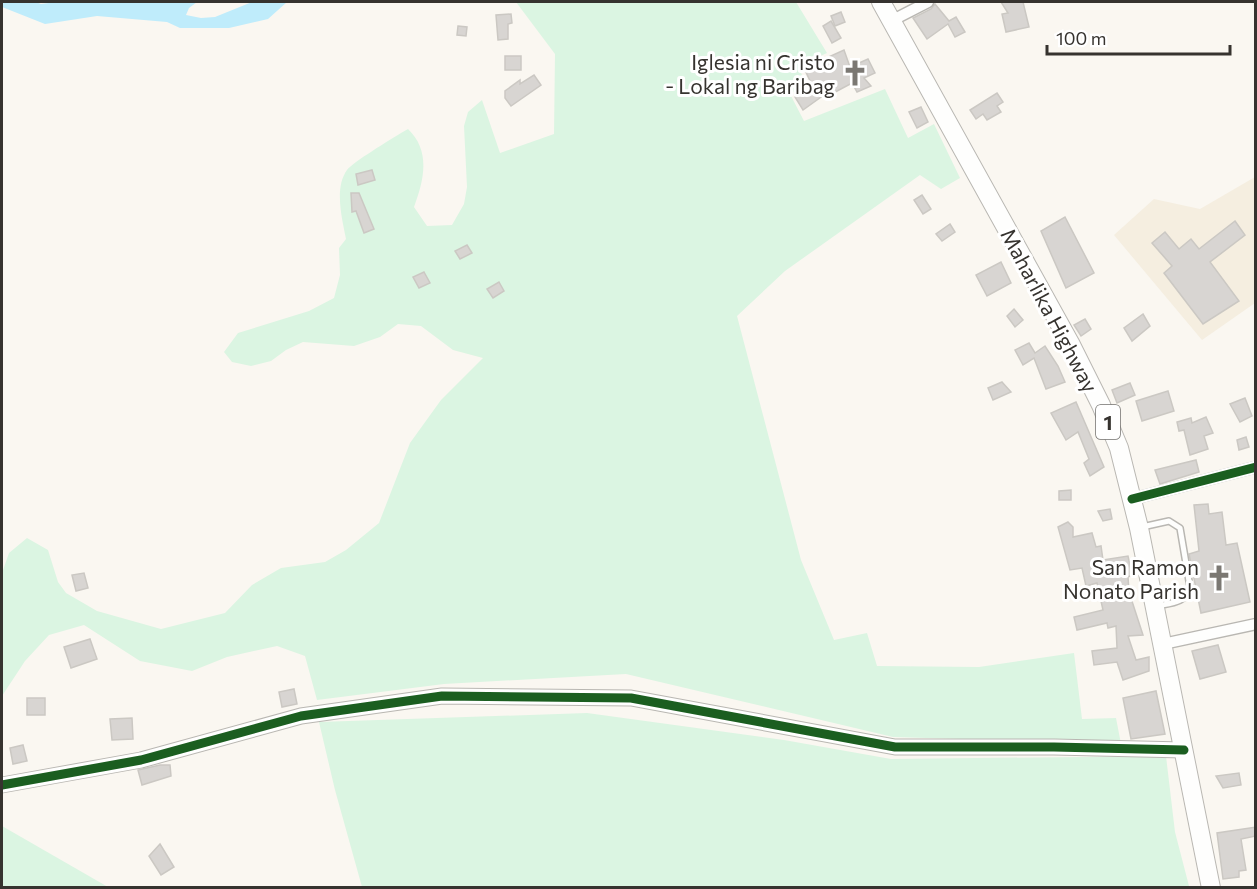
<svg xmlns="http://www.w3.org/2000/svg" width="1257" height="889" font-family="Commissioner,sans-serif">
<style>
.education{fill:#f5eee0}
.green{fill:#dbf5e2}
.water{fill:#bfecfb}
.building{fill:#d8d5d2;stroke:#cbc8c3;stroke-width:1.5}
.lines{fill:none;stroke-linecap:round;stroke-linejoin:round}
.lane-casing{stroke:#b9b7b2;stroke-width:8}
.street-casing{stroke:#b9b7b2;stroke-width:13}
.secondary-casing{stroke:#b9b7b2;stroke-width:17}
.highway-casing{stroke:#b9b7b2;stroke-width:20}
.lane{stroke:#fefefd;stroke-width:5}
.street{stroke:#fefefd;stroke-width:10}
.secondary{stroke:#fefefd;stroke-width:15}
.highway{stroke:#fefefd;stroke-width:18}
.cycleway-casing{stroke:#fff;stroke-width:13}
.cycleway{stroke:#1b5e20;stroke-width:9}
.labels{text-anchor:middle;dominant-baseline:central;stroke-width:6;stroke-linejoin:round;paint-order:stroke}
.shield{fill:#fff;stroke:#72706d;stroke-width:1.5}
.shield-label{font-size:20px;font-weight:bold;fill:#36332f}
.poi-label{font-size:21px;fill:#36332f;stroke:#fff;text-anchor:end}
.street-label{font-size:21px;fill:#36332f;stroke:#fff}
</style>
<rect width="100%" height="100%" fill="#faf7f1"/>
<path class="education" d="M1255,177V303L1202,340L1114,235L1154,199L1200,209Z"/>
<g class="green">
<path d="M516,2H796L827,53L798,66L806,84L790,94L804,121L885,89L908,138L934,124L960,178L941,189L920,175L785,271L737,316L801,560L834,640L867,633L877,666L979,667L1074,653L1082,719L1116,718L1121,744L893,737L626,674L444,684L317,700L305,656L277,646L227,657L192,671L140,661L84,625L49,635L25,661L2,696V573L9,553L27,538L48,550L58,582L66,593L97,611L161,629L225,613L252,585L281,568L325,562L346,550L379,523L410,443L441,400L483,358L453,350L421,326L398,324L380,337L354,346L303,342L286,350L271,361L251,366L232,362L224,352L238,333L309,311L334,298L340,275L339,248L346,239C342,218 334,188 347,170C353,162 390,140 401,133L408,129C431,151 424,180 414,207L427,226L452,225L464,204L467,187L464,126L468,112L482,100L500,153L554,134L555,54Z"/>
<path d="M587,713L784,740L891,759L1166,756L1175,832L1189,886L362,887L335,790L319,722Z"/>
<path d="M2,826L108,887H2Z"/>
</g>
<path class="water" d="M2,2H36L41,4L56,2H197L189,8L186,15L201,18L215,17L252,2H287L268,19L229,28H180L167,22L97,16L45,24L2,7Z"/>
<g class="building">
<path d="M1001,2H1023L1029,27L1006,32L1002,14L1008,13Z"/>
<path d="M935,4L949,21L956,17L965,32L955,37L948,24L927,39L913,18L931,9Z"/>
<path d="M841,12L845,22L835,26L831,16Z"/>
<path d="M511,14L512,23L508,24V39L498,40L496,15Z"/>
<path d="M831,21L841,38L832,43L823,26Z"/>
<path d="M458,26L467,27L466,36L457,35Z"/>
<path d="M844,50L850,67L868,59L875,73L864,78L871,86L857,92L852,83L826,97L824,95L803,110L795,97L812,85L804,68Z"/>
<rect x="505" y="56" width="16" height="14"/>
<path d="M534,75L541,85L511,106L505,98V91L520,80V84Z"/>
<path d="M997,93L1003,102L997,106L1001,112L987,120L983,114L976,119L970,110Z"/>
<path d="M921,107L928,122L917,128L909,112Z"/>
<path d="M372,170L375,180L358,185L356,174Z"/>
<path d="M351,193H359L374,229L364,233L356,211L352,212Z"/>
<path d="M922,195L931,209L923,214L914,200Z"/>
<path d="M1065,217L1094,273L1066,288L1041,231Z"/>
<path d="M1235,221L1245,235L1210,262L1239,301L1203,324L1164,273L1172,266L1152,243L1165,232L1179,249L1191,239L1199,249Z"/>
<path d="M950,224L955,232L942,241L936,234Z"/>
<path d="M467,245L472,253L460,259L455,251Z"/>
<path d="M1001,262L1011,283L987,296L976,275Z"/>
<path d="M424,272L430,283L419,288L413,277Z"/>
<path d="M499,282L504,291L493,298L487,289Z"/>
<path d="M1014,309L1023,320L1015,327L1007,316Z"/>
<path d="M1143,314L1150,326L1132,341L1124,328Z"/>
<path d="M1085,319L1091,329L1081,336L1074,325Z"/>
<path d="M1029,343L1035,353L1045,346L1058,366L1065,382L1046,389L1034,358L1023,365L1015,350Z"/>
<path d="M1002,382L1011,392L993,400L988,388Z"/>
<path d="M1130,383L1135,395L1117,403L1112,390Z"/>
<path d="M1168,391L1174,411L1142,421L1136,401Z"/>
<path d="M1245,398L1252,416L1240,422L1230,404Z"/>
<path d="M1076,402L1104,467L1090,476L1084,463L1089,459L1078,432L1066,440L1051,413Z"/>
<path d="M1206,417L1213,433L1204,436L1208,449L1190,455L1184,430L1179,431L1177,422L1191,418L1192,423Z"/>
<path d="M1246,437L1249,447L1239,450L1237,440Z"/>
<path d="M1196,460L1199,472L1160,484L1155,470Z"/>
<path d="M1071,490V500H1059V491Z"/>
<path d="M1208,504L1209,514L1222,512L1226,545L1237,543L1250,602L1201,613L1189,554L1199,551L1194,505Z"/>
<path d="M1110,509L1112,519L1103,521L1098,511Z"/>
<path d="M1068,522L1073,527V537L1092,533L1096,547L1101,546L1103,560L1128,556L1132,575L1128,577L1129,592L1143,635L1128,636L1136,660L1149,657V671L1123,680L1117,662L1094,665L1092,651L1117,648L1116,626L1108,628L1107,623L1077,630L1074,617L1103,610L1097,583L1086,586L1082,568L1070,570L1058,527Z"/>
<path d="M84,573L88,588L76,591L72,575Z"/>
<path d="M90,639L97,659L71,668L64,647Z"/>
<path d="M1218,645L1226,672L1200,679L1192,651Z"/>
<path d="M294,689L297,704L282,707L279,692Z"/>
<path d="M1156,691L1165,734L1131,739L1123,698Z"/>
<rect x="27" y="698" width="18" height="17"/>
<path d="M132,718L133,739L112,740L110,719Z"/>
<path d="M23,745L27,761L13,764L10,748Z"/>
<path d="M160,765H170L171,776L142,785L138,770Z"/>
<path d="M1239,773L1241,785L1223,788L1216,776Z"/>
<path d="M1256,827V836L1241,839L1246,870L1239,871V877L1223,879L1217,833Z"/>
<path d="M160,844L174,867L161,875L149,856Z"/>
</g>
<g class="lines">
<g class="lane-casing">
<path id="lane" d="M1142,527L1169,521L1180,528L1190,587C1186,603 1172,603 1157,606"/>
</g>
<g class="street-casing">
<g id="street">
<path d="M891,21L928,2"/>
<path d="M1132,499L1256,467"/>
<path d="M1163,644L1256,624"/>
</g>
</g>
<g class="secondary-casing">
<path id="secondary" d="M2,785L141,760L301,716L442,696L631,698L895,747H1054L1184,750"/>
</g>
<g class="highway-casing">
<path id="highway" d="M881,2L1070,343L1101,405L1119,448L1139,528L1211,888"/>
</g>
<use href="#lane" class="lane"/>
<use href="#street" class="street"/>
<use href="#secondary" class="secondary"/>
<use href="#highway" class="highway"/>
<g class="cycleway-casing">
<g id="cycleway">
<path d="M1132,499L1256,467"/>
<path d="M2,785L141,760L301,716L442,696L631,698L895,747H1054L1184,750"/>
</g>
</g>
<use href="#cycleway" class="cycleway"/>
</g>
<defs>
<g id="church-bare" transform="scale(2.07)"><path d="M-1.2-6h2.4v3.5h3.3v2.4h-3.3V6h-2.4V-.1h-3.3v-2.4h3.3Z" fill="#7b7873" stroke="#fff" stroke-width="2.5" paint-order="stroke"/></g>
</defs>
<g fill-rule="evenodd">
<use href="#church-bare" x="855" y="73"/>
<use href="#church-bare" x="1219" y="578"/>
</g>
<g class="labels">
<rect class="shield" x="1096" y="405" width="24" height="34" rx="4.5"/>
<g class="shield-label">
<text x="1108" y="422">1</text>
</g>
<g class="poi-label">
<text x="835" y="61">Iglesia ni Cristo<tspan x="835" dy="24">- Lokal ng Baribag</tspan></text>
<text x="1199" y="566">San Ramon<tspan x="1199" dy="24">Nonato Parish</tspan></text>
</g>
<g class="street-label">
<text transform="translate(1050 310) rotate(62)">Maharlika Highway</text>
</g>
</g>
<rect width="1257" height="889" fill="none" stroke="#36332f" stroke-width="6"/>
<path d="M1047 45v9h183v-9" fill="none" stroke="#36332f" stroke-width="3"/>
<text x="1056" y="45" font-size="18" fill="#36332f" stroke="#ffffff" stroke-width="4.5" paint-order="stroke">100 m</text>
</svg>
